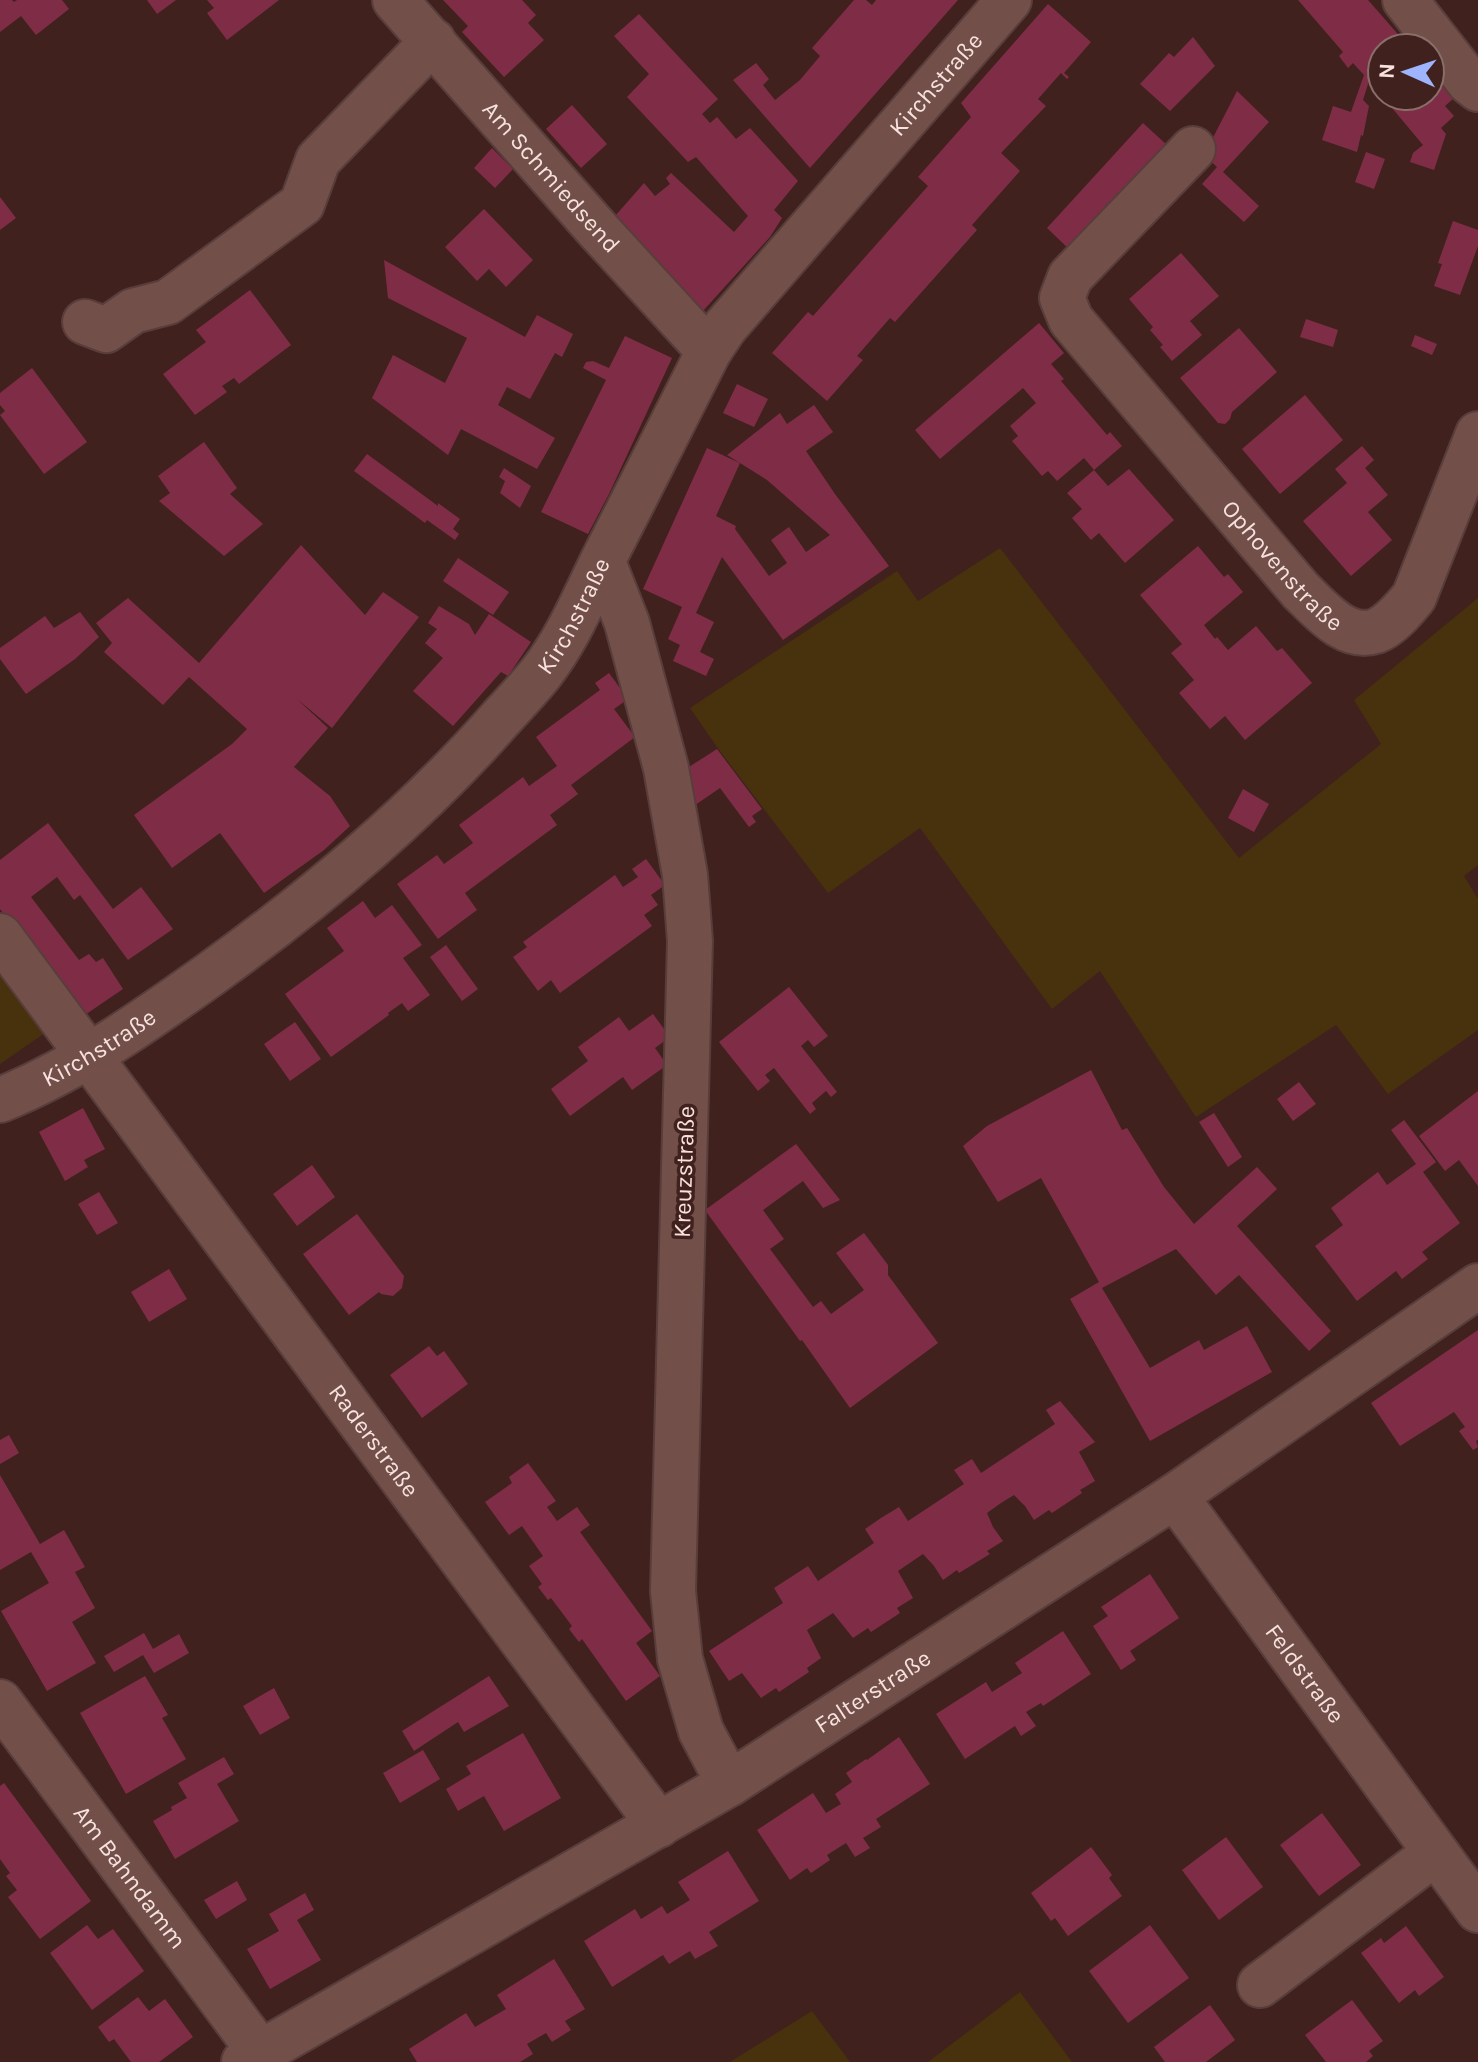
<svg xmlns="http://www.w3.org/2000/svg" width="1478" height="2062" font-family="Karla,sans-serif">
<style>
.green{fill:#48310d}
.building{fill:#7f2d46;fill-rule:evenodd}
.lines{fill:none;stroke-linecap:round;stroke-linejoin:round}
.minor-casing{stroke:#583d3b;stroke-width:48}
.minor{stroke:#724f49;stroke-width:44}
.labels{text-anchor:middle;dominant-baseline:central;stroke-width:7;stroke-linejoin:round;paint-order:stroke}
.street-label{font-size:24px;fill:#f7e2de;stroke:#40211d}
</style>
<rect width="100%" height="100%" fill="#40211d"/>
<g class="green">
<path d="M1000,548L1239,858L1381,744L1354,700L1478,598V865L1464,876L1478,899V1030L1388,1094L1336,1025L1196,1117L1100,971L1052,1009L920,828L828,893L719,750L690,708L897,571L918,601Z"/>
<path d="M0,972L45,1033L0,1064Z"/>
<path d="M1020,1992L1072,2062H928Z"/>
<path d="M812,2011L850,2062H730Z"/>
</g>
<g class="building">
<path d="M0,0H12L14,2L17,0H62L69,9L36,35L21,16L0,32Z"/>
<path d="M147,0H176L157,14Z"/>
<path d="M207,0H279L227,40L207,13L214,8Z"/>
<path d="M443,0H522L536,15L528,23L544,40L504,77L462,32L468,26Z"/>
<path d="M854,0H866L872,5L876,0H958L810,168L733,80L756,63L769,79L763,85L775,100L800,80L820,56L812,48Z"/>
<path d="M1298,0H1368L1410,48H1382V96L1369,81L1363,100L1369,106L1363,136L1361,135L1357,152L1322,140L1333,106L1351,112L1364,75L1353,63L1348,68L1339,56L1343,52Z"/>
<path d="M1048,4L1091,42L1064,73L1069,77L1067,79L1061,73L1038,99L1046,106L1001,153L1020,171L972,225L977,230L895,322L890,318L857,356L863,360L827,401L772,353L808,312L813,316L928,186L918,177L971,117L961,103Z"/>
<path d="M639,14L718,99L702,114L710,123L717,117L736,139L750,128L798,181L774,210L782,218L770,237L702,312L667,280L671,275L609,223L644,183L655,196L670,184L666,178L671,173L734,232L748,216L696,157L688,162L627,97L649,74L614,36Z"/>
<path d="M1193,37L1215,66L1170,111L1140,84L1169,53L1174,57Z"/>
<path d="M1430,71L1454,98L1445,106L1454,116L1441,128L1446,134L1434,170L1410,162L1413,153L1423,145L1382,96H1430Z"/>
<path d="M1237,91L1269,122L1223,172L1259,206L1244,222L1202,184L1217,167L1204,155Z"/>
<path d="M572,105L607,144L581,168L546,129Z"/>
<path d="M1143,123L1169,147L1072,252L1047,228Z"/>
<path d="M492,148L513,169L495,188L474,168Z"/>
<path d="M1366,152L1385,159L1374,189L1355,182Z"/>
<path d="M0,197L16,218L0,230Z"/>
<path d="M484,209L533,260L506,287L489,269L477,281L445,247Z"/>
<path d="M1453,221L1478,230V246L1460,295L1434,286L1442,264L1438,263Z"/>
<path d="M1181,253L1219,296L1190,321L1202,335L1172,361L1160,347L1163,345L1150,330L1153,327L1129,299Z"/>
<path d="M384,260L525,337L537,315L573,334L562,357L555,353L530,399L507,387L498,405L555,438L537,469L461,429L448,455L372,398L393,355L445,383L467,338L388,298Z"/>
<path d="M250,290L291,345L239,384L234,378L222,386L227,392L195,415L163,374L206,342L196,330Z"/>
<path d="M1306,319L1338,330L1333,347L1300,337Z"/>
<path d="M1039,323L1064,353L1051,364L1064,379L1061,381L1107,435L1110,432L1122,446L1094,470L1084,458L1057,481L1048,471L1042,476L1012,441L1018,436L1010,426L1036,403L1023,388L940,459L915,430Z"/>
<path d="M1239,328L1277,372L1232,412L1230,419L1225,424L1218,423L1180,378Z"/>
<path d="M1415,335L1437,344L1432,355L1411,346Z"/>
<path d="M625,336L672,358L609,494L588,534L541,512L606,380L583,368L586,362L593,361L609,368Z"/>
<path d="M32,368L87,442L44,474L0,415L5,411L0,405V393Z"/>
<path d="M737,384L768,399L754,427L723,413Z"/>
<path d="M1305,395L1343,440L1280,494L1242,449Z"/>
<path d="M814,405L833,432L806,451L835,494L889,566L783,640L722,557L696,613L714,622L700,652L714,659L706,676L673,661L680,645L668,639L682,607L643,589L707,448L740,463L727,455L780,413L787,424ZM740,463L767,480L830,535L806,552L789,527L771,540L787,563L769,576L735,529L736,526L716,516Z"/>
<path d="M204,442L237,488L230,494L263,524L224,556L159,501L170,493L158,476Z"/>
<path d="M1362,446L1374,460L1365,468L1388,495L1368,512L1392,540L1351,576L1303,521L1347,483L1335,469Z"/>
<path d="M367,454L438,506V503L460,519L453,529L459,534L455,540L427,520L425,523L354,471Z"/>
<path d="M504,468L531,486L520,508L500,493L505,481L499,477Z"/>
<path d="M1129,469L1174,520L1125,563L1099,533L1091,540L1072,518L1082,509L1067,493L1094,470L1108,486Z"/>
<path d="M301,545L365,615L383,592L419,617L332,728L297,699L328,728L294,767L330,796L350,826L324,850L264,893L220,833L172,868L134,815L232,744L247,729L189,677L163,705L104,652L112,643L96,623L128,598L199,663Z"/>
<path d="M1198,546L1224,577L1228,574L1243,592L1204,625L1215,639L1217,637L1228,650L1256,626L1277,651L1282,648L1312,683L1245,740L1225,716L1210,729L1179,693L1194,680L1171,653L1182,644L1140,595Z"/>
<path d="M458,558L509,592L493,615L443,581Z"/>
<path d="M439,606L469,624L475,635L489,614L531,642L508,676L501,672L453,726L413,691L443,658L425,643L437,629L428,623Z"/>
<path d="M80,612L99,637L75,659L26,694L0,659V648L45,616L54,628Z"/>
<path d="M609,673L628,699L614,709L635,737L571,785L578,794L550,815L557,825L465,893L477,910L438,939L397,884L437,855L444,864L473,843L459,825L523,777L529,786L557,766L536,737L600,690L595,683Z"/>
<path d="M717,749L762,809L752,816L756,822L749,827L720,788L685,812L678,774Z"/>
<path d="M1243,789L1269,804L1254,832L1228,818Z"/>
<path d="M48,823L113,909L141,887L173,929L128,960L80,895L74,900L57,877L31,897L79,960L89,954L96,962L103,958L123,989L79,1019L0,909V860Z"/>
<path d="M646,859L665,885L651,895L658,905L644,915L652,926L560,993L551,980L538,991L513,957L527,947L523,942L615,875L623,887L638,877L632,869Z"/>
<path d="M363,901L375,918L392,905L422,945L403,958L430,995L408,1011L402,1003L388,1013L389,1015L331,1057L285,994L344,951L327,928Z"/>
<path d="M446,945L478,989L462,1001L430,957Z"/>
<path d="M789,987L828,1036L814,1047L808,1040L801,1046L837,1092L831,1097L826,1091L812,1103L816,1109L810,1114L774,1068L765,1075L770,1081L758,1091L719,1042Z"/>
<path d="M653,1014L670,1037L655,1048L667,1065L632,1090L623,1077L570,1116L551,1089L588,1061L578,1047L619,1017L629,1031Z"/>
<path d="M295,1022L321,1059L290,1081L264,1044Z"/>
<path d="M1091,1070L1122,1130L1127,1128L1164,1187L1194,1224L1257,1167L1277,1189L1237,1226L1331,1331L1309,1351L1239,1275L1216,1295L1176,1249L1102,1288L1150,1368L1199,1340L1204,1350L1247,1326L1272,1372L1150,1441L1070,1299L1099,1282L1041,1178L998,1202L963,1146L987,1126Z"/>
<path d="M1299,1082L1316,1104L1293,1121L1277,1099Z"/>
<path d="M1478,1091V1186L1459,1160L1445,1171L1419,1136Z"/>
<path d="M83,1108L105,1149L84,1160L88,1167L65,1181L39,1132Z"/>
<path d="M1214,1113L1242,1157L1228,1167L1199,1122Z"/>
<path d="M1404,1120L1436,1162L1423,1172L1460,1223L1422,1252L1428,1259L1402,1279L1396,1271L1357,1301L1315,1246L1343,1225L1331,1208L1378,1172L1387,1185L1416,1164L1391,1130Z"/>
<path d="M796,1144L840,1200L823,1208L803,1181L763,1210L784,1239L770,1249L813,1307L821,1301L831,1314L864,1290L836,1253L864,1233L888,1265V1275L938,1343L850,1408L802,1340L800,1341L705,1210Z"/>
<path d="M312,1165L335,1197L297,1226L273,1194Z"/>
<path d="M99,1192L118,1223L97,1235L78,1204Z"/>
<path d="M357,1214L404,1276L402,1288L393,1296L381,1294L379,1292L349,1315L303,1254Z"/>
<path d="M169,1269L187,1299L149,1322L131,1292Z"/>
<path d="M1478,1330V1440L1476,1441L1478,1447L1473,1450L1459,1431L1465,1427L1454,1412L1400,1446L1371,1403Z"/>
<path d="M429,1346L437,1356L444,1351L468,1384L422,1418L390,1375Z"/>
<path d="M1060,1401L1095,1442L1079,1452L1095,1481L1080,1490L1082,1493L1052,1513L1049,1510L1034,1520L1025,1506L1014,1495L1001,1503L987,1513L993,1527L1003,1541L987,1551L990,1554L959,1573L957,1570L943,1580L934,1566L923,1554L898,1571L913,1598L897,1608L900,1613L871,1632L868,1628L853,1638L833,1613L807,1630L821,1658L807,1668L809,1672L779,1692L776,1688L761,1698L742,1673L729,1681L709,1651L783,1603L774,1588L808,1566L818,1581L874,1543L865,1529L881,1518L899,1507L908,1521L964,1484L954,1470L972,1459L981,1473L1055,1424L1046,1410Z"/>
<path d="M9,1435L19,1453L0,1464V1440Z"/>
<path d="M528,1463L556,1501L547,1507L557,1521L577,1507L590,1525L580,1532L652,1631L636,1643L660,1676L626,1701L582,1639L579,1642L569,1629L572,1626L551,1598L548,1600L538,1587L542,1584L529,1566L543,1556L522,1526L509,1535L485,1502L512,1483L509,1477Z"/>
<path d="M0,1475L40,1544L64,1530L85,1567L75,1572L95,1608L72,1622L96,1663L47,1691L1,1611L49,1583L31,1552L0,1570Z"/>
<path d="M1150,1574L1179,1618L1130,1651L1136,1660L1121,1670L1093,1626L1108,1616L1101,1607Z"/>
<path d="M1063,1631L1091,1674L1043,1706L1041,1703L1026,1712L1036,1726L1021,1736L1015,1726L965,1759L936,1714L986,1682L992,1692L1022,1673L1015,1663Z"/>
<path d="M144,1633L153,1649L179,1634L189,1653L154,1673L143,1655L114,1672L104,1656Z"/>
<path d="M145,1676L168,1715L162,1718L186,1759L126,1794L80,1713Z"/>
<path d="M489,1676L509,1706L464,1732L458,1722L414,1751L402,1731Z"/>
<path d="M274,1688L290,1718L260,1735L243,1706Z"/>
<path d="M523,1733L561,1798L504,1831L484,1796L458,1811L446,1789L471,1774L466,1766Z"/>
<path d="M899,1737L930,1784L876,1819L881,1827L863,1838L870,1848L855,1857L846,1843L827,1855L830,1860L811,1873L807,1868L790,1880L757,1830L813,1793L826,1813L841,1804L835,1794L852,1782L846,1773L866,1759L867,1760Z"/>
<path d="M423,1750L440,1779L400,1803L383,1773Z"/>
<path d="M224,1757L234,1774L217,1784L239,1821L175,1859L153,1821L172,1810L171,1807L187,1798L178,1783Z"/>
<path d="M4,1783L91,1901L40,1939L8,1897L17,1890L6,1876L10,1873L0,1859V1786Z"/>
<path d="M1322,1813L1361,1865L1319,1896L1280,1845Z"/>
<path d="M1226,1837L1263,1887L1219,1920L1182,1870Z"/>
<path d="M1091,1847L1112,1875L1109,1878L1122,1896L1068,1936L1055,1918L1051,1921L1031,1893Z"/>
<path d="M728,1851L759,1901L709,1932L718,1946L695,1959L690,1951L669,1964L663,1955L612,1987L584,1941L635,1909L641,1919L662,1906L667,1914L690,1900L678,1882Z"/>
<path d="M237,1881L247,1900L216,1919L204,1900Z"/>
<path d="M305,1893L314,1910L297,1920L321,1960L270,1989L247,1949L279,1931L269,1914Z"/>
<path d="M87,1925L98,1939L113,1929L144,1971L92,2010L50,1953Z"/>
<path d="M1150,1925L1189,1978L1128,2023L1089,1971Z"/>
<path d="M1406,1926L1444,1977L1419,1996L1415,1990L1399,2003L1361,1953L1381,1938L1384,1943Z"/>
<path d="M554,1959L585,2009L565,2021L571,2030L552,2042L546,2033L527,2044L533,2054L520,2062H417L409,2049L466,2013L475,2027L506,2009L497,1995Z"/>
<path d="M138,1997L149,2011L165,1999L193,2037L159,2062H131L114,2039L109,2042L98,2027Z"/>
<path d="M1352,2000L1383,2041L1369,2051L1373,2056L1366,2062H1326L1305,2035Z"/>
<path d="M1210,2005L1235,2040L1206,2062H1165L1154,2047Z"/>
</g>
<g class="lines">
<g class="minor-casing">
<g id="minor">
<path id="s1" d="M395,0L598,230L709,351"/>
<path d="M1405,0L1469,82L1478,89"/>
<path id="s2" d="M1193,149L1070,277L1062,298L1071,320L1301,591C1321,610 1346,641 1376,631C1391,625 1404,609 1414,597L1478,434"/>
<path d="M85,322L106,330L133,311L168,302L302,204L318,160L433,41"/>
<path d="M603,562L627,623L666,768L685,875L690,941L673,1591L680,1659L701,1731L729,1784"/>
<path id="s3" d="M0,936L659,1825"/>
<path id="s4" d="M0,1100C77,1069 145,1021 212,973C316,898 416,815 501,718C515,703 529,688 541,673C569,637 585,596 605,556C640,488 674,420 709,351L725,327L1009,0"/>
<path id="s5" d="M1175,1496L1478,1910"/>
<path id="s6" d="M0,1702L260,2052"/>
<path d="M1260,1985L1435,1853"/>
<path id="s7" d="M244,2062L729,1784L1175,1496L1478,1286"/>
</g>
</g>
<use href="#minor" class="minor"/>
</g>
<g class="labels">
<g class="street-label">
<text stroke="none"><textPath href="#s4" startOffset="1408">Kirchstraße</textPath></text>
<text stroke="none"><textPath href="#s1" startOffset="236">Am Schmiedsend</textPath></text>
<text stroke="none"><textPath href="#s2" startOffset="548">Ophovenstraße</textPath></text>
<text stroke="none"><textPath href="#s4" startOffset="760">Kirchstraße</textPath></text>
<text stroke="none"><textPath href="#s4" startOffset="112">Kirchstraße</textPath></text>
<text transform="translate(684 1172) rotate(-88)">Kreuzstraße</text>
<text stroke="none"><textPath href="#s3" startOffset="628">Raderstraße</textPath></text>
<text stroke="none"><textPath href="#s5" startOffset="220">Feldstraße</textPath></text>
<text stroke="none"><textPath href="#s7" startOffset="730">Falterstraße</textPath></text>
<text stroke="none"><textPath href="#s6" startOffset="218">Am Bahndamm</textPath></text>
</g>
</g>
<g transform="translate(1406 72) rotate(273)"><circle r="38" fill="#40211d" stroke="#896e6a" stroke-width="2"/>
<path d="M0-6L14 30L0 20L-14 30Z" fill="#9eb4fd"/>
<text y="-12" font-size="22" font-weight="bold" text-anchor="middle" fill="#f7e2de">N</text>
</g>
</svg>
